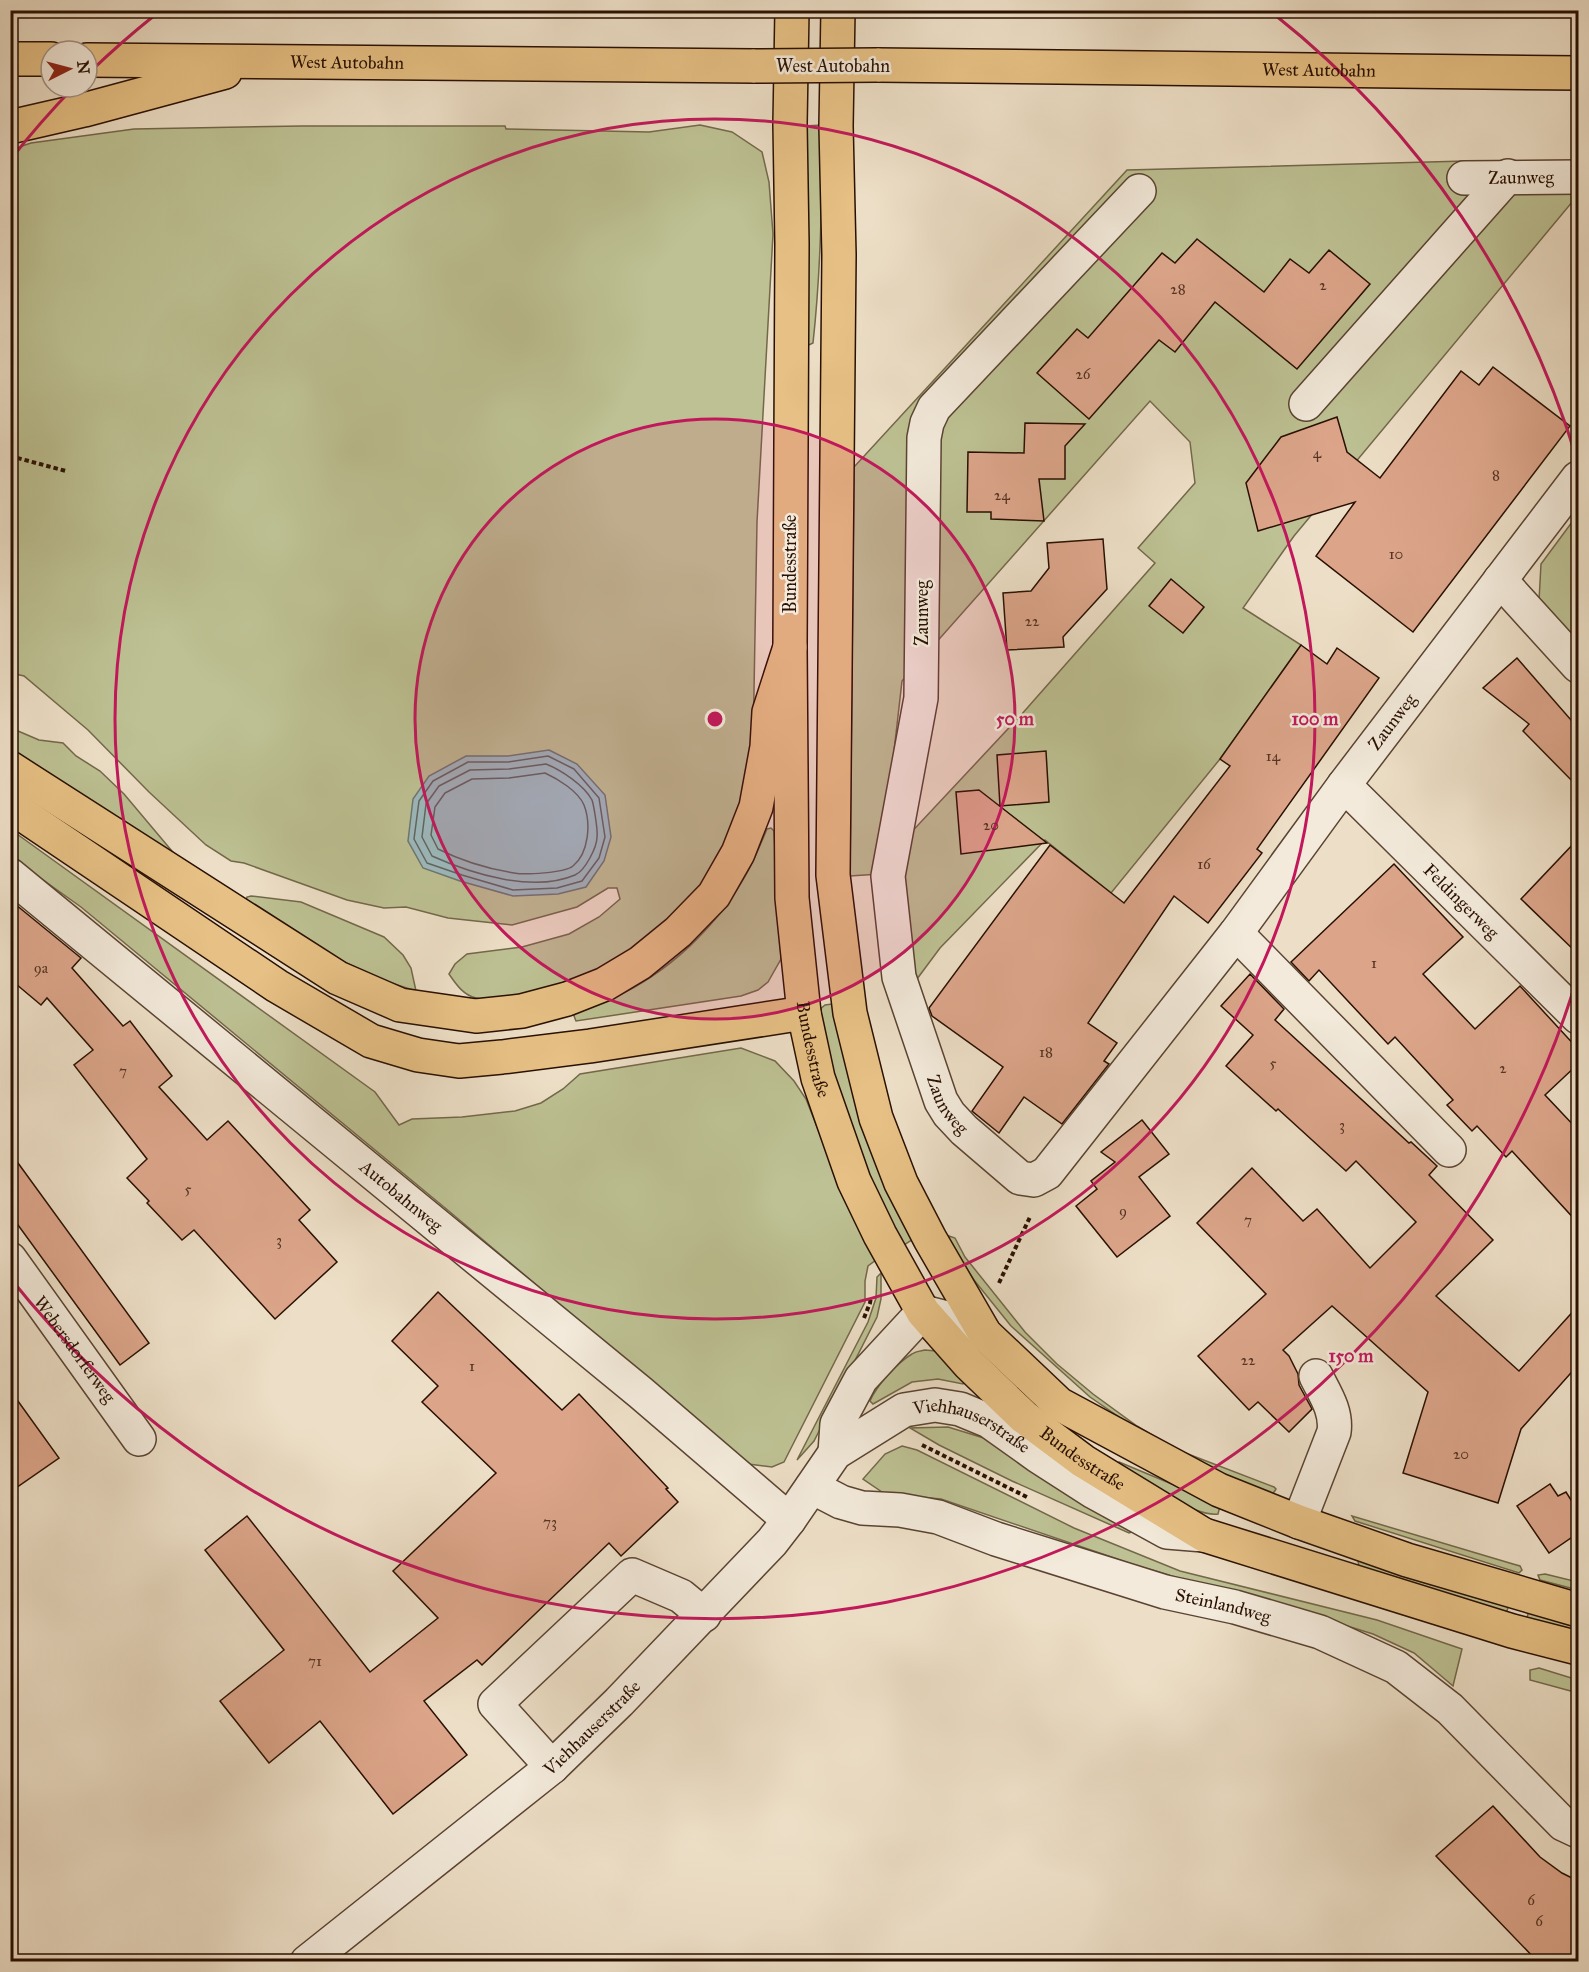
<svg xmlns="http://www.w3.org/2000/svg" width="1589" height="1972" font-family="'IM FELL Great Primer',serif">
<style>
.green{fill:#bdc193;stroke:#73684a;stroke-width:1.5}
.water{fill:#9cbabe;stroke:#6e7672;stroke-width:1.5}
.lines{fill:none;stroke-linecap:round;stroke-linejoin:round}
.shore{stroke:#626460;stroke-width:1.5}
.building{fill:#dca58a;stroke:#290f01;stroke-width:1.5}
.minor-casing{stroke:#5a4332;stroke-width:36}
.major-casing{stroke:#290f01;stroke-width:36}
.highway-casing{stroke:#290f01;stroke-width:36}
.path{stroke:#290f01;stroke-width:4;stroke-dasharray:4.5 3;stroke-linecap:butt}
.minor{stroke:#f3eadb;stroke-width:33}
.major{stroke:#e6c084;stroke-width:33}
.highway{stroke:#e6c084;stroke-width:33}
.highway-bridge-casing{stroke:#290f01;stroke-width:36;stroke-linecap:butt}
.highway-bridge{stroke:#e6c084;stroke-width:33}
.ring{fill:none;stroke:#c2185b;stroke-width:3}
.labels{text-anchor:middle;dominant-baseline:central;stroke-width:5;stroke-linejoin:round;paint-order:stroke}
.number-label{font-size:15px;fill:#563423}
.street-label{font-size:18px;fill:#290f01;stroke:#f3eadb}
.centre{fill:#c2185b;stroke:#f3eadb;stroke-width:3}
.ring-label{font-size:18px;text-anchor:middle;font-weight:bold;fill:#c2185b;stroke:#f3eadb;stroke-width:5;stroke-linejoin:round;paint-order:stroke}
</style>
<rect width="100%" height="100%" fill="#eddfc7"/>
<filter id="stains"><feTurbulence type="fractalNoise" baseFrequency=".00333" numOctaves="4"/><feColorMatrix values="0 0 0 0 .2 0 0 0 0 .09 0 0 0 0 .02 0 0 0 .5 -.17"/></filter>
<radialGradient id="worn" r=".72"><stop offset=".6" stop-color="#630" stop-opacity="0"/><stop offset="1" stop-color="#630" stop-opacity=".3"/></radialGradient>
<g class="green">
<path d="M700,125L732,132L762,152L769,182L773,234L757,522L753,747C747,772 743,798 735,822C727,846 711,870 697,890C656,947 588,981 521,994C507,997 489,1002 476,998C463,995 456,984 449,974L455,964L467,954L522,947L569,934L599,917L620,899L617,888H608L577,907L512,925L448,918L406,907L384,908L347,900L244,863L231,861L206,845L149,792L88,730L24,676L11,673L10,150L31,143L134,129L302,126H505L506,129L649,132Z"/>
<path d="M822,125C822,198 821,270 813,343L809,345L804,342L805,126Z"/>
<path d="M1465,161L1472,186H1578V195L1294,536L1243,608L1301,645L1220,759L1111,893L1045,840L940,948L914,983L898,882L904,840L1021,715L1155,563L1138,548L1195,483L1190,442L1150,401L902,681L880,874L850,876L854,467L1127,170Z"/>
<path d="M1578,514V644L1539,601L1541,564Z"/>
<path d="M11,728L39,740L63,743L76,756L100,771L124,794L177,857L11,753Z"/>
<path d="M771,828L774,831L781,959L768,982L758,990L741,996L576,1021L574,1016L576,1011C588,1007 600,1004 611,999C669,973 718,926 748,871C755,858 761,843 767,829Z"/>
<path d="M10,829L375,1092L399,1125L412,1119L462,1117L515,1111L541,1103L563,1089L580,1074L741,1048L775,1061L794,1081L806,1099L830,1160L876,1260L868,1266L865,1281V1302L784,1462L772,1467L748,1464L450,1212L81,907L11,857Z"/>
<path d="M251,896L301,902L384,937L403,955L411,968L416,991L382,980L294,938L246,901L247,897Z"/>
<path d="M832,1004L835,1010L915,1238L901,1247L845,1124L818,1011L825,1005Z"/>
<path d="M949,1236L955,1238L965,1257L1025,1332L1057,1364L1093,1394L1137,1426L1175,1449L1274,1487L1276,1489C1273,1496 1266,1494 1259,1494L1141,1432L1090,1397L1011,1326L974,1280L950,1243Z"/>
<path d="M881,1273V1299L877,1317L814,1441L797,1460L868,1322L876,1298L877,1277Z"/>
<path d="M925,1350L936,1351L965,1381L963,1384L938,1379L912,1382L873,1404L870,1401C876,1386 898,1362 912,1354C916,1351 921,1351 925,1350Z"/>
<path d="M948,1427L1000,1443L1134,1531L1129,1533L1012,1481L939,1445L910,1428Z"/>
<path d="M902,1446L917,1450L1074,1528L1180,1571L1377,1620L1462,1649L1453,1686L1414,1653L1373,1634L1302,1612L1218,1590L1132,1564L941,1499L885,1494L863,1479L885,1454Z"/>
<path d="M1119,1462L1191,1492L1220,1506L1218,1514C1194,1517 1137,1480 1117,1465Z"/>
<path d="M1352,1516L1513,1564L1520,1566L1522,1570L1519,1573L1355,1521Z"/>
<path d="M1361,1556L1510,1601L1506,1614L1359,1567L1358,1561Z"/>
<path d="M1545,1574L1578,1582V1590L1540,1580L1538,1575Z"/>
<path d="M1530,1607L1578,1622V1635L1526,1621Z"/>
<path d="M1539,1668L1578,1680V1693L1530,1680V1670Z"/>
</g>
<path class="water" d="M549,750L577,764L605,795L611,837L604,861L586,887L558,894L513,896L460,881L423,868L408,841L413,799L429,776L466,756H508Z"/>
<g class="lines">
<g class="shore">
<path d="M548,756L574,769L599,798L605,837L599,858L582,881L557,888L513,890L462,875L427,863L414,839L419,801L433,781L468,762H508Z"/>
<path d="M546,764C561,770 584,785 592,800C594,806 598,831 597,837C597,847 585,871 575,875C533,893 472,874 432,856L422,837L426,804L439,786L470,770L509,769Z"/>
<path d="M545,773C558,779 578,791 584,805C591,823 589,853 573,866C565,873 524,875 514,873C489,869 460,860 438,849L431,835L435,807L445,793L472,779L509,778Z"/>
</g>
</g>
<g class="building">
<path d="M1197,239L1264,292L1290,259L1309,273L1329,250L1370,284L1297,369L1215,302L1175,352L1159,340L1089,419L1037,373L1077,329L1088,338L1162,253L1175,263Z"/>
<path d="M1493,367L1570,426L1413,632L1316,556L1355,502L1258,531L1246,483L1281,437L1337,417L1347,452L1380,478L1461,371L1479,385Z"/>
<path d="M1025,423L1085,424L1065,446V479H1039L1044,521L991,519V512H967L968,452L1024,453Z"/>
<path d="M1103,539L1107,589L1063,637L1064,647L1007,650L1003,593L1031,591L1049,568L1047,543Z"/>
<path d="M1171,579L1204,607L1183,633L1149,606Z"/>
<path d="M1301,645L1327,664L1337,648L1379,678L1257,849L1262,853L1208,923L1174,896L1088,1023L1117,1043L1104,1061L1109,1064L1062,1124L1024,1097L999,1133L972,1111L1003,1067L932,1016L929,1008L1050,845L1124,903L1230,766L1220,759Z"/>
<path d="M1517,658L1578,728V787L1523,731L1529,724L1483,688Z"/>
<path d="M1046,751L1049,802L1000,806L997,755Z"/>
<path d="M979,790L1047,843L961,854L956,792Z"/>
<path d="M1578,839V954L1521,899Z"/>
<path d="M1394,864L1463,937L1423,974L1475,1029L1520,986L1578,1049V1064L1545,1095L1578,1130V1223L1512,1151L1506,1157L1477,1126L1472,1131L1447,1105L1453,1100L1395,1037L1388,1044L1319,970L1309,981L1291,962Z"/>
<path d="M10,900L81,958L72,968L123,1026L130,1021L172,1076L159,1087L207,1140L228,1121L310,1210L299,1220L337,1262L275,1319L194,1230L182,1240L147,1203L149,1201L127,1178L147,1159L74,1065L93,1050L47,998L41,1005L10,979Z"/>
<path d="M1250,974L1284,1009L1275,1020L1409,1143L1411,1142L1437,1166L1429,1175L1493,1240L1436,1296L1519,1371L1578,1306V1365L1521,1429L1498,1503L1403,1473L1428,1392L1332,1306L1283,1350L1289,1356L1298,1374L1299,1385L1312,1409L1289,1432L1258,1402L1249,1410L1198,1356L1266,1294L1197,1223L1252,1168L1303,1221L1317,1209L1370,1268L1416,1222L1356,1161L1346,1171L1278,1109L1276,1111L1226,1066L1253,1035L1221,1006Z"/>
<path d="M1142,1120L1169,1154L1139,1177L1170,1216L1117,1257L1076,1206L1097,1189L1091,1181L1115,1162L1101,1152Z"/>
<path d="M10,1152L149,1343L120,1365L10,1214Z"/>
<path d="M438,1292L562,1410L579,1394L668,1488L666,1489L678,1502L621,1556L609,1543L482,1665L477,1660L424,1701L467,1755L393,1814L320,1721L269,1763L220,1701L284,1650L205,1550L247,1516L370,1672L438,1618L393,1571L496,1473L422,1402L438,1386L392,1341Z"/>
<path d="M10,1390L59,1458L10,1492Z"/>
<path d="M1550,1484L1558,1496L1566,1492L1578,1511V1533L1549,1553L1517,1506Z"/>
<path d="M1493,1806L1540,1857L1562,1873L1578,1881V1962H1538L1436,1856Z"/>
</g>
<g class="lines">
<g class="minor-casing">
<g id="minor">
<path id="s1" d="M1464,178L1578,177"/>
<path id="s2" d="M1139,191L934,408L927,423L924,438L921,698L888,876L899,977L941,1101L949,1114L964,1130L1020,1178L1034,1180L1047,1173L1236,933L1344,785L1578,478"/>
<path d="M1306,404L1508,176"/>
<path d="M1500,580L1578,666"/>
<path id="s3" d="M1344,785L1578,1017"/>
<path id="s4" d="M10,875L641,1393L789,1520"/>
<path d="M1236,933L1449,1150"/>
<path id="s5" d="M10,1259L139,1439"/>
<path d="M835,1453L837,1424L861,1379L923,1312L955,1320L985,1334"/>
<path id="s6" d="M812,1487L841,1502L862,1508L900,1510L938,1517L996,1539L1165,1592L1235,1607L1320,1632L1396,1667L1450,1709L1563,1824L1578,1831"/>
<path d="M1299,1522L1334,1432C1337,1411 1325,1394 1316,1376"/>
<path d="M552,1767L495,1704L632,1575L681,1596L704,1615"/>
<path id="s7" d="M307,1962L552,1767L619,1702L772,1542L789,1520L835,1453L904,1410L935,1405L960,1409L989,1421L1038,1456L1094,1492L1167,1532L1204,1535"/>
</g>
</g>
<g class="major-casing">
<g id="major">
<path id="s8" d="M792,10L790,124L792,244L790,647L792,898L804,1013L818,1078L854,1181L880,1235L923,1312L969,1364L1024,1417L1083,1461L1204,1535L1512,1631L1578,1648"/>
<path d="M838,10L836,126L839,255L833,875L850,1013L876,1118L901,1183L930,1239L985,1334L1059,1404L1219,1490L1299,1522L1407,1560L1578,1610"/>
</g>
</g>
<g class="highway-casing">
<g id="highway">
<path d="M10,59H51"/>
<path id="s9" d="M87,60L755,66"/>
<path id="s10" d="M877,65L1578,73"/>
<path d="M10,127L84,110L225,72"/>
<path d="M10,768L338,978L400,1005L476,1016L522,1011L567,999L605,984L640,963L678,932L714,895L738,853L756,807L767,747L769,712L790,647"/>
<path d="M10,806L277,986L371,1041L418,1055L459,1061L502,1057L590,1046L804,1013"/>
</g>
</g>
<g class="path">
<path d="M10,456L66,471"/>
<path d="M999,1283L1030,1217"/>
<path d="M864,1318L870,1303L871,1297"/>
<path d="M922,1445L1029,1498"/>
</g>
<use href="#minor" class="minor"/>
<use href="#major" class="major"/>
<use href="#highway" class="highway"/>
<g class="highway-bridge-casing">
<path id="highway-bridge" d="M755,66L877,65"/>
</g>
<use href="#highway-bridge" class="highway-bridge"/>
</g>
<circle cx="715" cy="719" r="300" fill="#c2185b" fill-opacity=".12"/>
<g class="ring">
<circle cx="715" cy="719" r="300"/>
<circle cx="715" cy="719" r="600"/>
<path d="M1578 975A900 900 0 0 1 11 1279M11 159A900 900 0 0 1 73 88M90 72A900 900 0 0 1 155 15M1275 15A900 900 0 0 1 1578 463"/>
</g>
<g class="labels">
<g class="number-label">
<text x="1323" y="285">2</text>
<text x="1178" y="289">28</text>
<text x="1083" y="374">26</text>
<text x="1317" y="453">4</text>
<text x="1496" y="475">8</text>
<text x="1002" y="495">24</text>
<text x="1396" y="554">10</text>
<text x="1032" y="621">22</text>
<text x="1273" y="756">14</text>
<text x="991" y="825">20</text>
<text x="1204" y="864">16</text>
<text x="1374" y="963">1</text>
<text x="41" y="968">9a</text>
<text x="1046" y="1052">18</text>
<text x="1273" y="1063">5</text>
<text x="1503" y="1068">2</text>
<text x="123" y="1071">7</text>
<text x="1342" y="1125">3</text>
<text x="188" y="1189">5</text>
<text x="1123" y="1211">9</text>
<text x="1248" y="1220">7</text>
<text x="279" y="1240">3</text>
<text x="1248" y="1360">22</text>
<text x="472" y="1366">1</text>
<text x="1461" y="1454">20</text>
<text x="550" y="1522">73</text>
<text x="315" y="1661">71</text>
<text x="1531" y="1900">6</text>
<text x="1539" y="1921">6</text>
</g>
<g class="street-label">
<text stroke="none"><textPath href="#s9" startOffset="260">West Autobahn</textPath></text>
<text x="833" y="66">West Autobahn</text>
<text stroke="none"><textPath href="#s10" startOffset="442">West Autobahn</textPath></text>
<text stroke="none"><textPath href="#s1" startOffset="57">Zaunweg</textPath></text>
<text transform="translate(790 564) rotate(-90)">Bundesstraße</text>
<text transform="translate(922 613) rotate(-90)">Zaunweg</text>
<text stroke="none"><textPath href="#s2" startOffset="1712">Zaunweg</textPath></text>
<text stroke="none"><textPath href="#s3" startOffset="165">Feldingerweg</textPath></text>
<text stroke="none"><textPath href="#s8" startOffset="1041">Bundesstraße</textPath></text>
<text stroke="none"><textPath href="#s2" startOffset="1010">Zaunweg</textPath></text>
<text stroke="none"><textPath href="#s4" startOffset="506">Autobahnweg</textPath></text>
<text stroke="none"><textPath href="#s5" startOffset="111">Webersdorferweg</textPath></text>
<text stroke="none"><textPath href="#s7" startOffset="891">Viehhauserstraße</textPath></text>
<text stroke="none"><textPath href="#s8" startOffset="1545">Bundesstraße</textPath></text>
<text stroke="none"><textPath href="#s6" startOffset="430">Steinlandweg</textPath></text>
<text stroke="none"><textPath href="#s7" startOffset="369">Viehhauserstraße</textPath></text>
</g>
</g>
<circle cx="715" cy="719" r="9" class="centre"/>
<g class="ring-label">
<text x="1015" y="725">50 m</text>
<text x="1315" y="725">100 m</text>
<text x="1351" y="1362">150 m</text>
</g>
<rect width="1589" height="1972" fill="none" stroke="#eddfc7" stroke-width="36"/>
<rect x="12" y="12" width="1565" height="1948" fill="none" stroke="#290f01" stroke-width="3"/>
<rect x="18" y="18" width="1553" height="1936" fill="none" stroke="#290f01" stroke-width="1.5"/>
<g transform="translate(69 69) rotate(84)"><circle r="28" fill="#f3eadb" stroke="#a29284" stroke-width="1.5"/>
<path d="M0-4.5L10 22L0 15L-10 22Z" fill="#8f2418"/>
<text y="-9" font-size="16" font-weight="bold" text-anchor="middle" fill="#290f01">N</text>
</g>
<rect width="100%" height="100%" filter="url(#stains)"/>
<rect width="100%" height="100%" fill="url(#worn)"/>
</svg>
